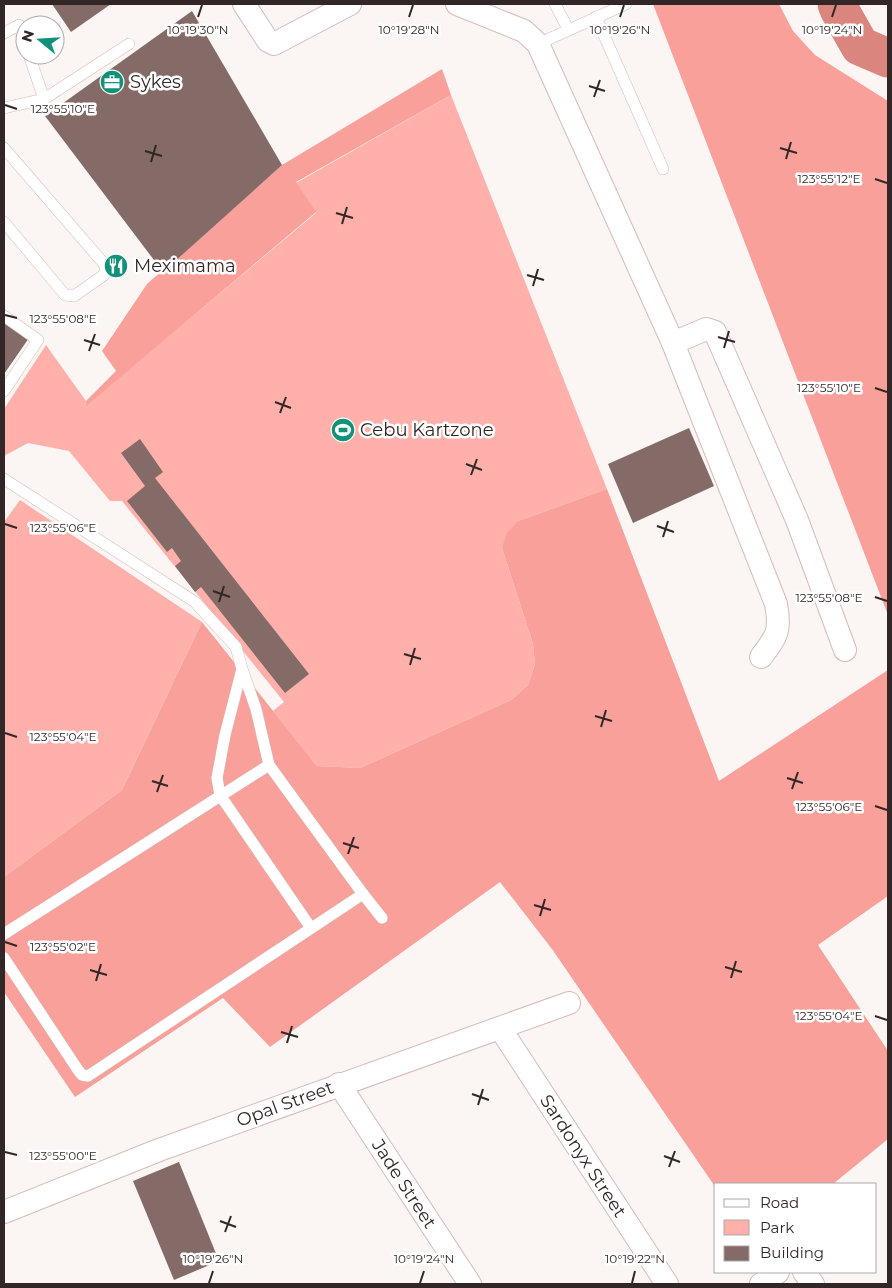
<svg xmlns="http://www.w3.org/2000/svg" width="892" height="1288" font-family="Montserrat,sans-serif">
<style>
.green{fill:#ffb0aa}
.forest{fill:#f8a099}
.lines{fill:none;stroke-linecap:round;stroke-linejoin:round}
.river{stroke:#da857e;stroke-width:39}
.building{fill:#846b68}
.lane-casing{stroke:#d7bbb8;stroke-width:12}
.street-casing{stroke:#d7bbb8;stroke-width:24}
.lane{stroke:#fff;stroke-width:11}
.street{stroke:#fff;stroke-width:22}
.ticks{fill:none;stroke:#322726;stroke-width:2}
.labels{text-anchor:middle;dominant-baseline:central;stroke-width:5;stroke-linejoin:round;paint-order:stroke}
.poi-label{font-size:18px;fill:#322726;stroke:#fff;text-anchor:start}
.street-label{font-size:18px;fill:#322726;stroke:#fff}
.ticks-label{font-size:12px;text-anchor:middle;fill:#322726;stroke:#fff;stroke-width:5;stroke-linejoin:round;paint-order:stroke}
</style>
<rect width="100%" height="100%" fill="#fbf5f4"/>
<g class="green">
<path d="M451,95L607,489L518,521L502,548L533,644L535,664L528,685L511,700L360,768L317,766L273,711L284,702L122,501H110L69,451L28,443L4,456V409L46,345L86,401L85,406L316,213L296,183Z"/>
<path d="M20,500L202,622L122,790L4,877V522Z"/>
</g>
<g class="forest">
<path d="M653,4H779L793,31L815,55L888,101V615Z"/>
<path d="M442,69L451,95L296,182L316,212L85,407L86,401L116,371L102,351L147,284L282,165Z"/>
<path d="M607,489L719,781L888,670V896L818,945L888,1051V1139L833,1184H716V1188L552,949L500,882L270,1047L223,998L75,1097L4,992V877L122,790L202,622L317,766L360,768L511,700L528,685L535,664L533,644L502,548L507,533L518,521Z"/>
</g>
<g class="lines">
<path class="river" d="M837,4L839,9L860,46L888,58"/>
</g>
<g class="building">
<path d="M52,4H111L71,32Z"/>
<path d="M192,11L282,165L163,272L45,116Z"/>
<path d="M4,320L29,338L4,374Z"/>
<path d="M689,428L714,486L633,523L608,464Z"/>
<path d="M140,439L163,472L155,478L309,674L285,693L201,587L195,592L175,566L181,561L172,548L167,552L127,501L145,486L121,453Z"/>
<path d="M179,1162L219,1261L174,1280L133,1181Z"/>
</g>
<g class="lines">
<g class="lane-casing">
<g id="lane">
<path d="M555,4L568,29"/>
<path d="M596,17L663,169"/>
<path d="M4,33L19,25L25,44"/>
<path d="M538,44L626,4"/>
<path d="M29,55L44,99"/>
<path d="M4,108L44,99L129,44"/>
<path d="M4,148L105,265L106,271L104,275L74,296L65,295L4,222"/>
<path d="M4,316L38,340L4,391"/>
<path d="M4,479L195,602L236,647L242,669L225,735L217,778L220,795L311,928"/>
<path d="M363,894L382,918"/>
<path d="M4,934L269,765L256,709L242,669"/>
<path d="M4,958L78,1070L82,1075L88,1076L363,894L269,765"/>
</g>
</g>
<g class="street-casing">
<g id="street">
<path d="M244,4L268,41L274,44L350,4"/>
<path d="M457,4L524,31L538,44L673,343L776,604C781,631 777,636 761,657"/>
<path d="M673,343L706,329L715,332L797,520L845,650"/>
<path d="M500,1028L667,1284"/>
<path d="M339,1084L470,1284"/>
<path d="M4,1212L159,1150L569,1003"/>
<path d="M804,1272L813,1284"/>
<path d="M761,1284L778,1272"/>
</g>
</g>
<use href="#lane" class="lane"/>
<use href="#street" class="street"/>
</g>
<path class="ticks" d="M198,17L202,5M409,17L413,5M620,17L624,5M832,17L836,5M589,86L605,91M594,97L600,80M5,105L17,109M780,148L797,153M145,151L162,156M786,159L791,142M151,162L156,145M875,179L887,183M336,213L353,218M342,224L347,207M527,275L544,280M533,286L538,269M5,315L17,318M718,337L735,342M84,340L100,345M724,348L729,331M89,351L95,334M875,388L887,392M275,402L291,408M280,413L286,397M466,464L482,470M471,475L477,459M5,524L17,528M657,526L674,532M663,537L668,521M213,591L230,597M875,597L887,601M219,602L224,586M404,654L421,659M410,665L415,648M595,716L612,721M601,727L606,710M5,733L17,737M787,778L803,783M152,781L168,786M792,789L798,772M157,792L163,775M875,806L887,810M343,843L359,848M348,854L354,837M534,905L551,910M540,916L545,899M5,942L17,946M725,967L742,972M90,970L107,975M731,978L736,961M96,981L101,964M875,1016L887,1020M281,1032L298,1037M287,1043L292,1026M472,1094L489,1100M478,1105L483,1089M5,1152L17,1155M664,1156L680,1162M669,1167L675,1151M220,1221L236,1227M225,1232L231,1216M209,1283L213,1271M420,1283L424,1271M632,1283L635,1271"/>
<defs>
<g id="office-disc" transform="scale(1.25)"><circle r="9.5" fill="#119178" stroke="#fff"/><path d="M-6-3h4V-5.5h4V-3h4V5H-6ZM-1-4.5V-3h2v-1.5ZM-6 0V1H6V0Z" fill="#fff"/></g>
<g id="restaurant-disc" transform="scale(1.25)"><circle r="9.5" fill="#119178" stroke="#fff"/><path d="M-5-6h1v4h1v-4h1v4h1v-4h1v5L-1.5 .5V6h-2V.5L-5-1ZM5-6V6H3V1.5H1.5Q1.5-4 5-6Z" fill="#fff"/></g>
<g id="stadium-disc" transform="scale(1.25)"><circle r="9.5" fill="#119178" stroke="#fff"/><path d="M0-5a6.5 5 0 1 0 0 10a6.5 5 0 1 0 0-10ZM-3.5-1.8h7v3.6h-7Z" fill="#fff"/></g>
</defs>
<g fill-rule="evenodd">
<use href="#office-disc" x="112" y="82"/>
<use href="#restaurant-disc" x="116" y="266"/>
<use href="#stadium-disc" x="343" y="430"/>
</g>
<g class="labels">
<g class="poi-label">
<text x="130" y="82">Sykes</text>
<text x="134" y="266">Meximama</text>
<text x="360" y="430">Cebu Kartzone</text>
</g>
<g class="street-label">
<text transform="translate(285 1104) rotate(-20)">Opal Street</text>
<text transform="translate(583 1156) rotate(57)">Sardonyx Street</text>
<text transform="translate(404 1184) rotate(57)">Jade Street</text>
</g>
</g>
<g class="ticks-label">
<text x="198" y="34">10°19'30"N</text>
<text x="409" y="34">10°19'28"N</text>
<text x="620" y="34">10°19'26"N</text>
<text x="832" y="34">10°19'24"N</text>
<text x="63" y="113">123°55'10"E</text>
<text x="829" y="183">123°55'12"E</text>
<text x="63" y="323">123°55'08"E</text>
<text x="829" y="392">123°55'10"E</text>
<text x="63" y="532">123°55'06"E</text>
<text x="829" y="602">123°55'08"E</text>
<text x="63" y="741">123°55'04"E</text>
<text x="829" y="811">123°55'06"E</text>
<text x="63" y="951">123°55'02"E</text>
<text x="829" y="1020">123°55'04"E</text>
<text x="63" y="1160">123°55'00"E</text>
<text x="213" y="1263">10°19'26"N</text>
<text x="424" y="1263">10°19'24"N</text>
<text x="635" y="1263">10°19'22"N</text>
</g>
<rect width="892" height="1288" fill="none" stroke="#322726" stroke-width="10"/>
<rect x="714" y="1183" width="162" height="90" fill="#ffffff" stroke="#ada9a8"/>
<rect x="724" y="1199" width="25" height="8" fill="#ffffff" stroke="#ada9a8"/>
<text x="760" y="1208" font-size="15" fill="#322726">Road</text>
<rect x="724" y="1220" width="25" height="15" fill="#ffb0aa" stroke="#ada9a8"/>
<text x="760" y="1233" font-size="15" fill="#322726">Park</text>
<rect x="724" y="1246" width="25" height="15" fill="#846b68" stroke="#ada9a8"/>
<text x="760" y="1258" font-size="15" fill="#322726">Building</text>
<g transform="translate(40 40) rotate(288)"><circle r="24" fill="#ffffff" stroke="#ada9a8"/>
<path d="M0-4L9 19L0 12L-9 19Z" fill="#119178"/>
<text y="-8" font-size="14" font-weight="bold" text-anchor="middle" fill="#322726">N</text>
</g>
</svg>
